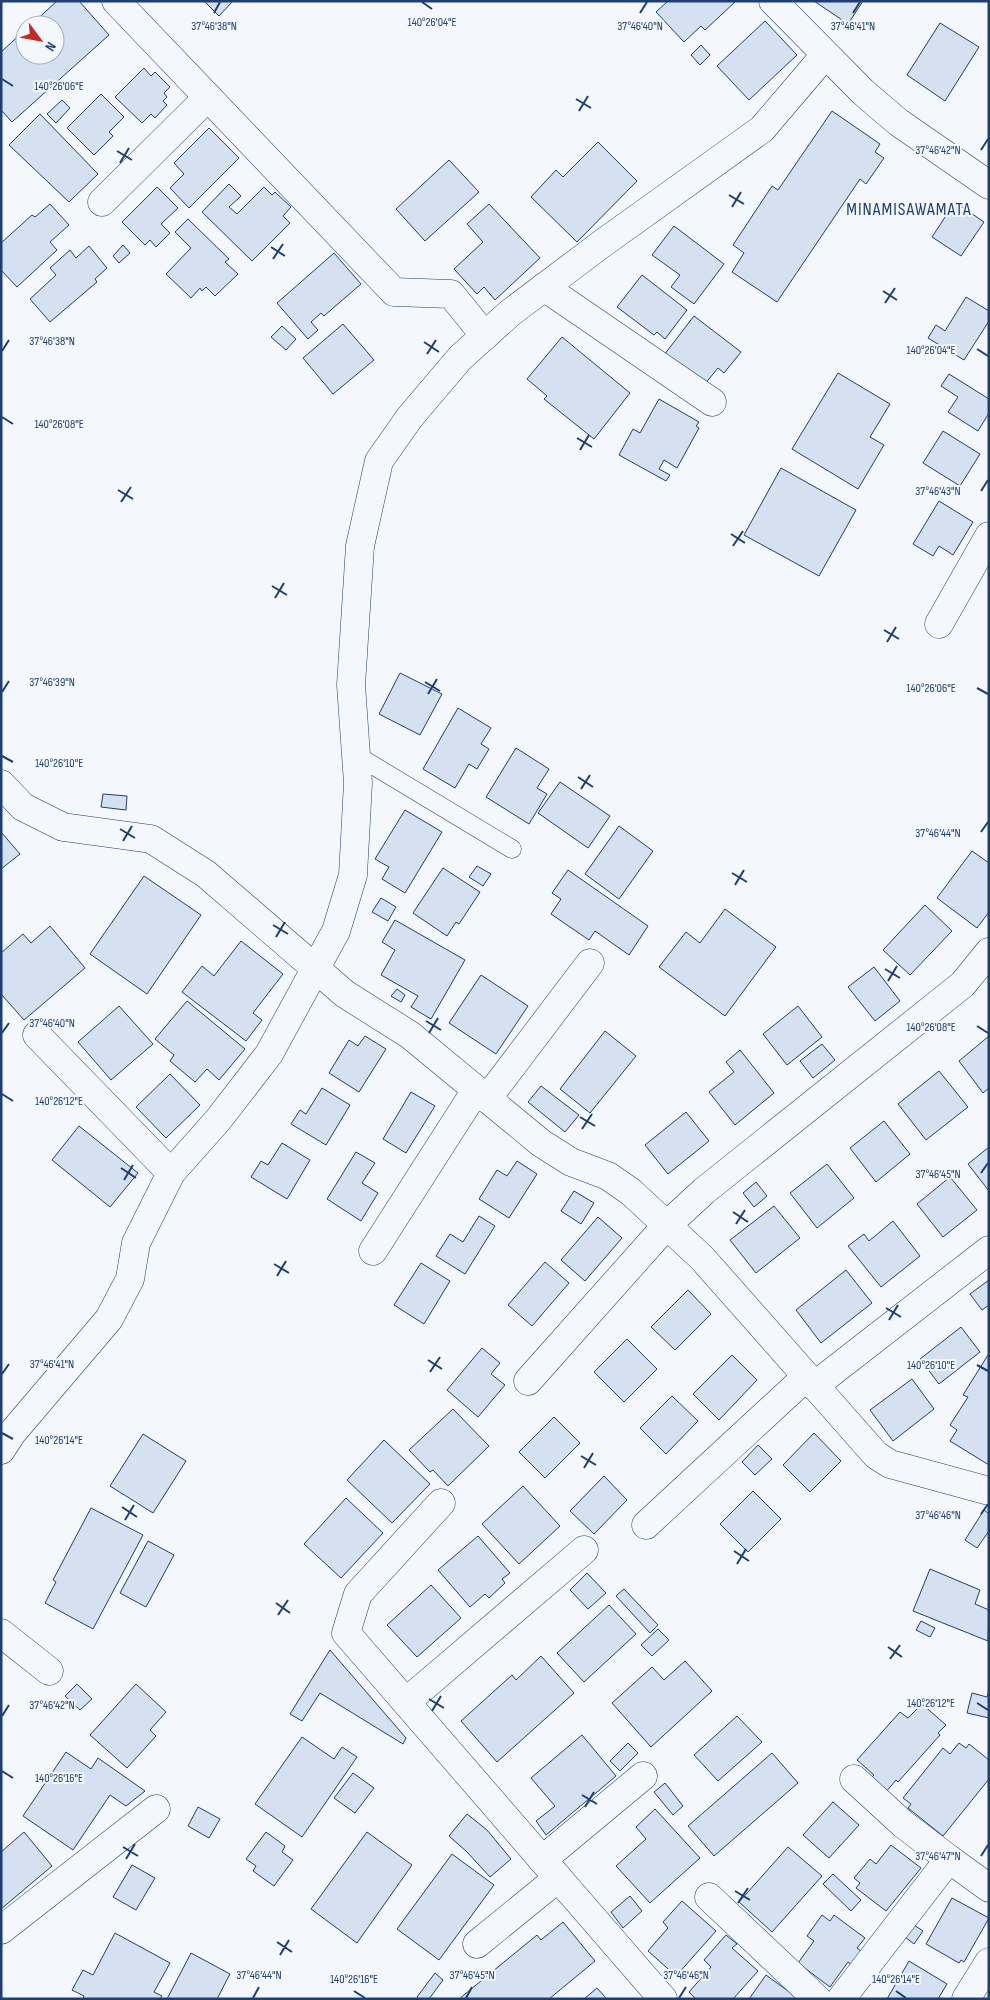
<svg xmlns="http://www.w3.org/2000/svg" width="990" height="2000" font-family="'Sofia Sans Condensed',sans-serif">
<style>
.building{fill:#d5e0f0;stroke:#1d3f73}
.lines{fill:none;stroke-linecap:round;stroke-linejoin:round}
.service-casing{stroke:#1d3f73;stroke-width:19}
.minor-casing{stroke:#1d3f73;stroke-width:29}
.service{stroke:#f4f7fb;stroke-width:18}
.minor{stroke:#f4f7fb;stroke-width:28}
.ticks{fill:none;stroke:#1d3f73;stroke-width:2}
.labels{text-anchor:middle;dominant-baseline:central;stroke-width:4;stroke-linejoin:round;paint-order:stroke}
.quarter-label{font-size:18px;letter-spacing:1px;fill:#1d3f73;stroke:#f4f7fb}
.ticks-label{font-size:12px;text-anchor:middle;fill:#1d3f73;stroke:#f4f7fb;stroke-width:4;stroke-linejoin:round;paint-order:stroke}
</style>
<rect width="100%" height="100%" fill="#f4f7fb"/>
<g class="building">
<path d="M57,1H79L109,35L12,122L1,110V52L25,30V55H55V25H31Z"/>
<path d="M204,1H233L219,16Z"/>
<path d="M668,1H734L735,2L705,30L701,26L684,42L656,12Z"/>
<path d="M814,1H863L848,24Z"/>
<path d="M765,21L797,55L749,100L717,66Z"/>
<path d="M940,23L979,47L945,101L907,75Z"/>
<path d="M701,45L710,55L700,65L691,55Z"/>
<path d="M144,68L151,76L155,72L170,87L164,93L167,97L163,101L167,105L155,118L151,114L142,123L115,97Z"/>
<path d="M101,94L124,117L109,132L113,136L94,155L67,128Z"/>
<path d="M62,100L70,108L56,123L47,114Z"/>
<path d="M832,111L880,144L875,152L884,158L866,184L860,179L777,302L732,272L744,253L733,245L772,186L778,190Z"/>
<path d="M40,114L98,174L69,202L9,145Z"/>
<path d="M209,128L239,158L189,208L170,188L184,174L174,163Z"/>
<path d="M598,142L637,181L577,242L531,197L556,170L563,177Z"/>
<path d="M449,160L479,192L425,241L396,209Z"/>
<path d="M229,184L241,196L229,207L237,214L264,187L272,195L275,192L291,207L283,216L290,223L252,261L202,212Z"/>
<path d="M157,187L178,208L161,224L170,233L156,247L150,240L145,245L122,222Z"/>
<path d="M955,202L984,222L961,256L932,237Z"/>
<path d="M50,204L69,225L50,242L57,250L17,287L1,270V243L32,215L35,217Z"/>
<path d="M489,204L540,258L495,300L484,287L477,294L454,269L483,242L467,224Z"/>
<path d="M188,219L229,259L225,262L238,274L215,296L206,287L202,291L200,288L191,298L166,274L191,248L175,232Z"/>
<path d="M674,226L724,264L694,304L671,287L680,275L652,255Z"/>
<path d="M123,245L130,253L119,263L113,256Z"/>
<path d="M89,246L107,268L95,279L97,282L50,322L30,299L56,275L50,268L70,250L76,258Z"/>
<path d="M334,253L361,284L324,316L321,313L311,322L318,330L308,339L277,303Z"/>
<path d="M642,275L687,310L665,339L657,332L654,335L617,307Z"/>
<path d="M966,297L989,311V321L964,360L928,338L936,325L945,331Z"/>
<path d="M694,316L741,352L724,373L718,368L704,385L664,355Z"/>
<path d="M343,324L374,360L333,394L303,358Z"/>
<path d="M282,326L296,339L286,350L271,337Z"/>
<path d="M562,337L630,393L594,439L544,399L547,396L527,379Z"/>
<path d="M838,373L890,404L870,437L884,445L858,489L792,449Z"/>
<path d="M949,374L989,399V413L978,431L948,412L958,397L941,386Z"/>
<path d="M659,399L699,422L696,426L699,428L677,468L664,460L659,469L670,475L666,481L619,455L633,429L640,433Z"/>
<path d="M943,431L980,454L960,486L923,463Z"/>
<path d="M781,468L856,510L819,576L744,535Z"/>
<path d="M939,501L973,522L953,555L939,546L933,556L913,544Z"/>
<path d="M400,673L442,694L420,735L379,714Z"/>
<path d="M458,708L491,728L481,744L489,749L477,769L469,764L455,788L423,769Z"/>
<path d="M516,748L549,769L537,788L547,794L529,824L486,797Z"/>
<path d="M560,782L610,816L588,848L538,813Z"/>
<path d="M103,794L127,796L126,810L101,807Z"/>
<path d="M405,810L442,832L405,893L382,879L389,867L375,859Z"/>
<path d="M619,826L653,851L619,899L585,874Z"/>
<path d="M1,832L20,854L1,869Z"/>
<path d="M972,851L989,863V912L977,928L937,898Z"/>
<path d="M477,866L491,874L483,886L469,877Z"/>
<path d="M443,868L480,892L459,924L456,922L447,936L413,913Z"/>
<path d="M568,870L648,926L629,955L595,931L589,940L551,914L561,899L552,893Z"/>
<path d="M144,876L201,915L147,994L90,954Z"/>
<path d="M381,898L396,907L388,921L372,912Z"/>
<path d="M925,905L952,931L910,975L883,950Z"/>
<path d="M725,909L776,947L725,1016L659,967L686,932L700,943Z"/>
<path d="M395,920L465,960L431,1019L411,1007L418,996L381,975L395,950L382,942Z"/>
<path d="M50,926L85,968L24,1020L1,994V953L23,934L31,943Z"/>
<path d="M241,941L283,974L253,1013L262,1020L246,1041L182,992L202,966L214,976Z"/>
<path d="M874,967L900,1001L875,1021L848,987Z"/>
<path d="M481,975L528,1006L496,1054L449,1023Z"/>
<path d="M397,989L405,995L401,1002L391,996Z"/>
<path d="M187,1001L245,1049L219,1080L207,1069L195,1082L170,1061L174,1055L155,1039Z"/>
<path d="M119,1006L153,1044L111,1080L78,1042Z"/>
<path d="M798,1006L822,1037L787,1065L763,1034Z"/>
<path d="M605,1031L636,1056L590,1113L560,1089Z"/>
<path d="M365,1036L386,1049L359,1092L329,1073L349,1040L358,1046Z"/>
<path d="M989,1036V1088L983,1093L959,1061Z"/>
<path d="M822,1044L835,1060L813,1078L800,1061Z"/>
<path d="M740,1050L774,1093L735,1125L709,1092L734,1072L726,1062Z"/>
<path d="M939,1071L968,1107L926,1140L898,1104Z"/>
<path d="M170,1074L200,1105L166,1138L136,1107Z"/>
<path d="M541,1086L579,1115L565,1132L528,1102Z"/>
<path d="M322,1088L350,1105L326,1145L291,1124L300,1110L306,1114Z"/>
<path d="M411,1092L435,1106L406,1153L383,1139Z"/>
<path d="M686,1112L709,1141L668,1174L645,1145Z"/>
<path d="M884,1121L910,1154L876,1182L850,1148Z"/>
<path d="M79,1126L138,1173L110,1207L52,1160Z"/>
<path d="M282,1143L310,1160L287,1199L251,1177L261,1161L268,1165Z"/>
<path d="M989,1147V1191L968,1164Z"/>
<path d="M356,1152L375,1163L362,1183L378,1193L361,1221L327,1199Z"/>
<path d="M517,1161L537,1174L509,1218L479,1199L497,1170L507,1176Z"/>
<path d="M827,1164L854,1198L817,1228L790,1193Z"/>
<path d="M950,1177L977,1210L943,1237L917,1204Z"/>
<path d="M756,1182L767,1196L754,1207L743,1193Z"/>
<path d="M574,1191L594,1203L581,1224L561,1211Z"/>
<path d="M774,1206L800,1238L756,1273L730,1240Z"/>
<path d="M479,1216L495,1226L465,1274L436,1256L450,1234L463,1242Z"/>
<path d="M598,1217L622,1238L585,1281L561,1260Z"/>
<path d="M893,1221L920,1256L881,1287L848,1246L864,1234L869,1241Z"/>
<path d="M545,1262L569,1283L532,1326L508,1305Z"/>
<path d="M421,1263L450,1281L424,1324L394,1305Z"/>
<path d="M846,1270L872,1303L821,1343L796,1310Z"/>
<path d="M989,1280V1305L982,1310L970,1294Z"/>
<path d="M688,1290L711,1314L675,1350L651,1327Z"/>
<path d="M961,1327L980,1352L939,1384L920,1359Z"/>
<path d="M627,1339L657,1369L624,1402L594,1372Z"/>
<path d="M482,1348L500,1363L491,1374L505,1385L478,1417L447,1390Z"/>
<path d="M732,1355L757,1380L719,1420L693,1394Z"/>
<path d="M988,1355L989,1356V1465L950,1441L957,1430L950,1425L968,1397L963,1395Z"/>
<path d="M912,1379L934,1409L893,1441L870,1410Z"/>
<path d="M672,1396L698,1421L666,1454L640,1428Z"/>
<path d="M453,1409L489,1446L448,1486L433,1470L430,1472L409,1450Z"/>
<path d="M554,1417L580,1443L545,1478L519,1452Z"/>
<path d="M814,1433L841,1461L810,1492L783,1465Z"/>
<path d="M143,1434L186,1461L153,1513L110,1486Z"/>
<path d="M384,1440L430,1484L392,1523L347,1480Z"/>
<path d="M758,1445L772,1459L755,1475L742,1462Z"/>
<path d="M604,1476L627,1500L594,1534L570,1511Z"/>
<path d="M523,1486L560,1526L519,1564L482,1524Z"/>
<path d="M753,1491L781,1519L748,1552L720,1524Z"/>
<path d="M346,1498L383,1533L341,1578L304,1544Z"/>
<path d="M91,1508L143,1535L93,1629L45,1603L56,1582L53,1580Z"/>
<path d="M984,1510L989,1514V1531L977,1548L965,1540Z"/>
<path d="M478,1536L510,1573L502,1579L505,1583L489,1598L485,1594L470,1607L438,1570Z"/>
<path d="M148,1541L174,1555L146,1607L120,1593Z"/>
<path d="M930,1569L980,1590L975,1604L989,1610L988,1641L913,1611Z"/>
<path d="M587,1573L606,1593L588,1609L570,1590Z"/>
<path d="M431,1585L461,1618L417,1657L387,1625Z"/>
<path d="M624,1589L658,1625L650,1633L616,1596Z"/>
<path d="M609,1605L636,1634L584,1682L557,1653Z"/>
<path d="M921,1621L935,1628L930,1637L916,1630Z"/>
<path d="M658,1629L669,1640L652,1656L641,1645Z"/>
<path d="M330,1650L406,1738L403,1744L320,1693L302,1721L290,1714Z"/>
<path d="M541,1656L574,1693L497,1762L461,1721L512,1675L516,1680Z"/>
<path d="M685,1661L712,1691L651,1747L612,1703L652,1667L664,1680Z"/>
<path d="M77,1684L92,1699L80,1710L65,1696Z"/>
<path d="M136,1684L166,1712L150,1730L156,1736L127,1768L90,1735Z"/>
<path d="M989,1690V1718L967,1713L972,1693L987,1697Z"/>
<path d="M922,1704L946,1725L938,1733L940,1735L898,1782L896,1780L885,1793L870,1779L874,1775L857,1760L900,1712L908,1718Z"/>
<path d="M737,1716L762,1742L718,1781L694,1755Z"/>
<path d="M582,1735L616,1776L546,1835L536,1821L555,1806L531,1778Z"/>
<path d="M302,1737L334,1759L342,1747L357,1757L302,1837L255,1804Z"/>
<path d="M628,1743L638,1753L620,1771L610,1761Z"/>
<path d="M959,1743L966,1748L969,1744L989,1760V1779L943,1836L908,1808L911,1804L903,1798L943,1748L950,1754Z"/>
<path d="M66,1752L91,1769L98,1758L145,1791L126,1806L110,1795L73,1850L23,1816Z"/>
<path d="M772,1753L798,1783L714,1856L688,1826Z"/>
<path d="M353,1773L374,1788L355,1813L334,1798Z"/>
<path d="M665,1783L683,1806L673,1815L654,1792Z"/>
<path d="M833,1802L859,1825L829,1858L803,1835Z"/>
<path d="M198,1807L220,1819L209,1838L188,1826Z"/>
<path d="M655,1809L700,1858L650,1903L616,1866L646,1839L636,1827Z"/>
<path d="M467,1814L487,1830L511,1859L490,1877L467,1852L449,1836Z"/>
<path d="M24,1832L52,1866L1,1909V1852Z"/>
<path d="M266,1832L285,1846L282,1852L293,1860L274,1886L253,1871L256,1866L246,1859Z"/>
<path d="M367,1832L412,1865L357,1943L311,1909Z"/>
<path d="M891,1845L921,1868L886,1911L856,1888L860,1883L854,1878L870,1859L876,1864Z"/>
<path d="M788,1847L822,1876L772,1932L739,1902Z"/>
<path d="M452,1854L494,1885L439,1960L397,1929Z"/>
<path d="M132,1865L155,1878L136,1910L113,1897Z"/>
<path d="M833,1874L861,1900L851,1911L823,1884Z"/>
<path d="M630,1896L642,1911L623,1928L611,1912Z"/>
<path d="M952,1898L989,1918L964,1962L961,1960L959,1963L926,1944Z"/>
<path d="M682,1901L716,1931L676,1976L648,1951L668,1928L663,1922Z"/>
<path d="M822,1915L830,1921L834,1915L865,1938L857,1948L861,1951L852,1965L848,1962L830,1987L798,1963L814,1941L807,1936Z"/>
<path d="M563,1922L595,1961L549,1999H459L537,1935L541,1940Z"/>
<path d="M914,1925L923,1931L914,1944L905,1937Z"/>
<path d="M115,1933L170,1963L154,1992L162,1996L160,1999H83L84,1996L72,1990L83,1970L93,1975Z"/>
<path d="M726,1935L737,1944L732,1948L758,1971L733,1999H696L689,1992L711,1967L704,1960Z"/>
<path d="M191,1953L230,1974L217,1999H167Z"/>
<path d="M909,1961L947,1984L938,1999H887Z"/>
<path d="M435,1973L443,1980L429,1999H419L417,1997Z"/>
<path d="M766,1975L799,1999H749Z"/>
<path d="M597,1988L607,1999H584Z"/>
</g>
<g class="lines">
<g class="service-casing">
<path id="service" d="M356,755L512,849"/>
</g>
<g class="minor-casing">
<g id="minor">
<path d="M116,1L394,292L451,294L485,336"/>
<path d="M773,1L863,92L898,122L989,185"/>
<path d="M102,202L208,97"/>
<path d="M544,287L712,402"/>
<path d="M939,624L989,536"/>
<path d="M1,784L23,807L63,827L151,839L206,874L345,994L410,1035L541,1143L571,1162L608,1176L631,1192L702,1258L876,1455L890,1464L989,1491"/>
<path d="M37,1035L171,1173"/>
<path d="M487,1099L590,963"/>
<path d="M373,1251L476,1090"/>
<path d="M528,1381L666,1226L704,1191L963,984L989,952"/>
<path d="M814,1386L989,1250"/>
<path d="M1,1450L12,1433L109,1319L130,1279L136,1243L171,1173L218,1120L269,1054L336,931L353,875L358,783L351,685L360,546L379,461L410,417L460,358L510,313L603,243L762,129L825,55"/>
<path d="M441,1503L358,1594L346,1633L663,1999"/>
<path d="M646,1525L806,1377"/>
<path d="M1,1633L49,1671"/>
<path d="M406,1702L584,1550"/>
<path d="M854,1779L903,1824L949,1859"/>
<path d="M542,1860L643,1776"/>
<path d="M709,1897L817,1999"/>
<path d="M1,1930L156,1809"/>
<path d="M477,1944L558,1878"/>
<path d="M841,1999L949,1859L989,1888"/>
<path d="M966,1999L989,1962"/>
</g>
</g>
<use href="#service" class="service"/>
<use href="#minor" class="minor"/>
</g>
<path class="ticks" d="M422,2L432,9M214,13L220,2M640,13L647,2M853,13L860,2M2,79L13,86M576,99L591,108M579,111L588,96M981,150L988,139M117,151L132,160M120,163L129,148M729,195L744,204M732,207L741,192M271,247L285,256M273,259L283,244M883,291L897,300M885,303L895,288M424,342L439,352M977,349L988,356M2,351L9,340M427,354L436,340M2,417L13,424M577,438L592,447M580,450L589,435M118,490L133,499M981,491L988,480M121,502L131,487M731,534L745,543M733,546L743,531M272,586L287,595M275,598L284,583M884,630L899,639M887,642L896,627M425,682L440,691M977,688L988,694M2,692L9,681M428,694L437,679M2,756L13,762M578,777L593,787M581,789L590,775M120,829L135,838M981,832L988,822M123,841L132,826M732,873L747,882M735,885L744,870M273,925L288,934M276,937L285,922M885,969L900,978M888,981L897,966M426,1021L441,1030M977,1026L988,1033M2,1033L9,1023M429,1033L438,1018M2,1094L13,1101M580,1117L595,1126M582,1129L592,1114M121,1168L136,1178M981,1173L988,1163M124,1180L133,1165M733,1212L748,1222M736,1224L745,1210M274,1264L289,1273M277,1276L286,1261M886,1308L901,1317M889,1320L898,1305M428,1360L442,1369M977,1365L988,1371M430,1372L440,1357M2,1374L9,1364M2,1433L13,1439M581,1456L596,1465M584,1468L593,1453M122,1507L137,1517M981,1514L988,1504M125,1520L134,1505M734,1551L749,1561M737,1564L746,1549M276,1603L290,1613M278,1615L288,1600M888,1647L902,1657M890,1659L900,1645M429,1699L444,1708M977,1703L988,1710M432,1711L441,1696M2,1716L9,1705M2,1771L13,1778M582,1795L597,1804M585,1807L594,1792M123,1847L138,1856M981,1856L988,1845M126,1859L135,1844M735,1891L750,1900M738,1903L748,1888M277,1942L292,1952M280,1955L289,1940M354,1991L365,1998M896,1991L906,1998M253,1998L259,1987M466,1998L472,1987M679,1998L686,1987"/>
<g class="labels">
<g class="quarter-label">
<text x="909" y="209">MINAMISAWAMATA</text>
</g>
</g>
<g class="ticks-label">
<text x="432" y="26">140°26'04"E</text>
<text x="214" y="30">37°46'38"N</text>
<text x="640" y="30">37°46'40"N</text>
<text x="853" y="30">37°46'41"N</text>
<text x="59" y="90">140°26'06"E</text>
<text x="938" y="154">37°46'42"N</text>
<text x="52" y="345">37°46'38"N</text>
<text x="931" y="354">140°26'04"E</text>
<text x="59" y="428">140°26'08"E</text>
<text x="938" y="495">37°46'43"N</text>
<text x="52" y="686">37°46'39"N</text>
<text x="931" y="692">140°26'06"E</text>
<text x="59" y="767">140°26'10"E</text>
<text x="938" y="837">37°46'44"N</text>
<text x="52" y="1027">37°46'40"N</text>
<text x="931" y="1031">140°26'08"E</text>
<text x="59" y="1105">140°26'12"E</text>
<text x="938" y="1178">37°46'45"N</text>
<text x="52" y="1368">37°46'41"N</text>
<text x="931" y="1369">140°26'10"E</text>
<text x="59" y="1444">140°26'14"E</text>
<text x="938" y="1519">37°46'46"N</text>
<text x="931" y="1707">140°26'12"E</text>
<text x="52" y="1709">37°46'42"N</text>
<text x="59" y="1782">140°26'16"E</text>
<text x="938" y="1860">37°46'47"N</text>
<text x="259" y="1979">37°46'44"N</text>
<text x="472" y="1979">37°46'45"N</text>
<text x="686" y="1979">37°46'46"N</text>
<text x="354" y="1983">140°26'16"E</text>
<text x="896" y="1983">140°26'14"E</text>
</g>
<rect width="990" height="2000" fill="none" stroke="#1d3f73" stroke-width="5"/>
<g transform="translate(40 40) rotate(122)"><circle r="24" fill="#f4f7fb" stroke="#9eadc5"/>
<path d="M0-4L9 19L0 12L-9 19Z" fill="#c62828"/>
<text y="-8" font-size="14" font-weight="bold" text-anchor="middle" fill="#1d3f73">N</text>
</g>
</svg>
